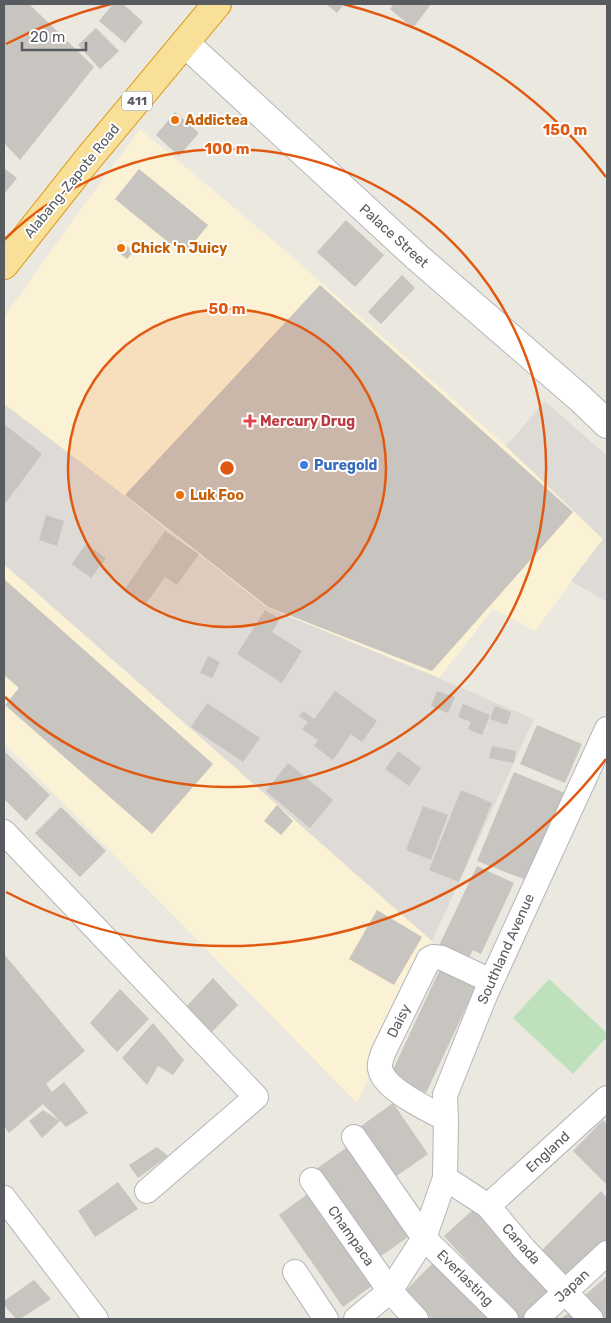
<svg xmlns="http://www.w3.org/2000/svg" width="611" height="1323" font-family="Rubik,sans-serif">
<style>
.commercial{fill:#fbf1d4}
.industrial{fill:#dedbd7}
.green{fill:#bee1bc}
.building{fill:#c8c4bf}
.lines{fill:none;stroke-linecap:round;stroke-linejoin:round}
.minor-casing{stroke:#b2b6ba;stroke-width:26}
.tertiary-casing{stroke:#b2b6ba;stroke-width:30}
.trunk-casing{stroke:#dd950c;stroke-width:30}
.minor{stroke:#fff;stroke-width:24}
.tertiary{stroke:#fff;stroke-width:28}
.trunk{stroke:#f8e098;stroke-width:28}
.ring{fill:none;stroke:#e15910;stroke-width:2.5}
.food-dot{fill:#e8710a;stroke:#fff;stroke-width:2}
.health-dot{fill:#e0444e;stroke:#fff;stroke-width:2}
.shop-dot{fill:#3f7fe0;stroke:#fff;stroke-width:2}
.labels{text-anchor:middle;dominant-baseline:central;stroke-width:4;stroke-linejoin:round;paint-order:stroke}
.shield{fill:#fff;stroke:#8a8d90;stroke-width:1}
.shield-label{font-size:12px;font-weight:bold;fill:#585c60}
.food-label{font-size:14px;font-weight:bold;fill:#c56008;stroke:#fff;text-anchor:start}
.street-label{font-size:14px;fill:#585c60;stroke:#fff}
.health-label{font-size:14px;font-weight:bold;fill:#be3a42;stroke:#fff;text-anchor:start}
.shop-label{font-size:14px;font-weight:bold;fill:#366cbe;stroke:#fff;text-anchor:start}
.centre{fill:#e15910;stroke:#fff;stroke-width:2.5}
.ring-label{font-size:15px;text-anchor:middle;font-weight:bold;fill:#e15910;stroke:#fff;stroke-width:4;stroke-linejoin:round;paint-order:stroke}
</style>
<rect width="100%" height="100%" fill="#ebe8df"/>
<g class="commercial">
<path d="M140,129L281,247L506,446L603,539L535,631L493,609L439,678L266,607L108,483L4,404V317L74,219Z"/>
<path d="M4,564L432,941L357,1103L4,743Z"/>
</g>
<g class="industrial">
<path d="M545,401L607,456V602L571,581L603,539L506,446Z"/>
<path d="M4,404L108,483L266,607L439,678L534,719L432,941L4,564Z"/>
</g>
<path class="green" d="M549,979L607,1033V1037L573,1074L513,1018Z"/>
<g class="building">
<path d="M4,4H29L94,67L20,160L4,143Z"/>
<path d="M113,4H123L143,22L125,43L99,21Z"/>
<path d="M326,4H344L337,13Z"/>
<path d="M394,4H431L413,28L390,9Z"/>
<path d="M96,28L119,51L100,69L78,45Z"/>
<path d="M175,112L199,133L179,156L156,135Z"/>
<path d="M4,168L17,178L4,194Z"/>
<path d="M139,169L208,225L184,255L115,199Z"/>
<path d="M346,220L384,255L355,287L317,252Z"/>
<path d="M120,241L134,251L127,259L114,249Z"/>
<path d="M402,275L415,288L381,324L368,312Z"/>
<path d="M320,285L573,512L432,671L268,607L125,495Z"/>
<path d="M4,424L42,454L4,505Z"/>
<path d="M46,515L64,521L57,546L39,540Z"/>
<path d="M165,531L199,554L177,585L165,577L146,604L125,589Z"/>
<path d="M86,544L106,558L91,578L72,564Z"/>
<path d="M4,579L213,764L152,834L5,705L19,688L4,675Z"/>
<path d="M265,610L280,619L272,632L302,651L282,683L237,654Z"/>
<path d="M208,656L220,662L212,678L200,673Z"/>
<path d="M335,691L377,721L362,742L351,734L333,760L314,746L318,740L302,729L308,722L299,716L303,711L314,719Z"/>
<path d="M437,691L455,697L448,713L431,706Z"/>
<path d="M207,703L260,738L243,762L191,727Z"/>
<path d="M463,704L490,715L482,735L468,729L471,722L458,717Z"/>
<path d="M495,706L511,712L507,725L490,719Z"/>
<path d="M537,725L582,744L565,783L520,764Z"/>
<path d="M492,746L516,751L514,763L489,758Z"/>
<path d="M4,751L50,795L26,821L4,799Z"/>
<path d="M398,751L421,768L409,786L385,769Z"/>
<path d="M288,763L333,800L310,828L266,791Z"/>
<path d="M514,772L565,793L529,881L477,861Z"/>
<path d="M461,790L492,803L459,882L429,870Z"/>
<path d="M277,805L293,821L281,835L264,821Z"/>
<path d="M423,806L448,815L431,860L406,850Z"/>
<path d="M61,807L106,851L80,877L35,833Z"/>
<path d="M477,866L514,883L481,954L473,950L465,966L436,952Z"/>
<path d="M377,910L422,937L394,985L349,959Z"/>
<path d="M4,954L85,1051L46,1084L52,1092L64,1082L88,1113L66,1127L43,1104L9,1133L4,1126Z"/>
<path d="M441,967L477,984L426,1093L390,1076Z"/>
<path d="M213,978L238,1005L212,1032L184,1009Z"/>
<path d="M120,989L149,1019L117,1052L90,1023Z"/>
<path d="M153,1023L184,1060L173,1075L158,1066L147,1085L122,1058Z"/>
<path d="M393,1103L428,1154L391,1180L357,1129Z"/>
<path d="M43,1110L60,1121L42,1138L29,1121Z"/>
<path d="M603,1120L607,1124V1185L573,1151Z"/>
<path d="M349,1146L411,1235L378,1258L316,1169Z"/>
<path d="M157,1147L168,1156L138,1178L129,1165Z"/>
<path d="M118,1182L138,1209L95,1237L78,1211Z"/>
<path d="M601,1191L607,1198V1245L565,1287L535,1257Z"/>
<path d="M309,1193L373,1285L343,1307L279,1215Z"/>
<path d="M477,1206L556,1294L528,1319H519L444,1236Z"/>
<path d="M434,1262L491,1319H432L404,1292Z"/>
<path d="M607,1276V1319H602L583,1297Z"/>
<path d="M34,1280L51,1299L20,1319H16L4,1305V1301Z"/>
<path d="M573,1309L582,1319H561Z"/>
</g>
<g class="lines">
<g class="minor-casing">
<g id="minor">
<path d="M4,832L256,1097L147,1191"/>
<path d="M446,1119C429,1110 388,1091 381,1072C378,1065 381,1060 383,1053L429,959L433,957L442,958L491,981"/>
<path d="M354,1137L424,1238L506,1319"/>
<path d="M445,1178L488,1206L524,1249L591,1319"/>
<path d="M312,1180L390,1291L416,1319"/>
<path d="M4,1198L96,1319"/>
<path d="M488,1206L607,1098"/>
<path d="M295,1272L326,1319"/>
<path d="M356,1319L390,1291L424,1238L445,1178L446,1119L445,1095L486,993L607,729"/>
<path d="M536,1319L607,1253"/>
</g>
</g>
<g class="tertiary-casing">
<path id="tertiary" d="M185,43L417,257L582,400L607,424"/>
</g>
<g class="trunk-casing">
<path id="trunk" d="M4,265L88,159L217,4"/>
</g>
<use href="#minor" class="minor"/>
<use href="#tertiary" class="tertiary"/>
<use href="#trunk" class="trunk"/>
</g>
<circle cx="227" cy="468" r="159" fill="#e15910" fill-opacity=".12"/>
<g class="ring">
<circle cx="227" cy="468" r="159"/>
<path d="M5 239A319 319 0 1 1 5 697"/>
<path d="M606 759A478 478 0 0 1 6 892M6 44A478 478 0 0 1 111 4M343 4A478 478 0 0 1 606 177"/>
</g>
<g class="food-dot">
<circle cx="175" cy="120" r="5"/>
<circle cx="121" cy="248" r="5"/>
<circle cx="180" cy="495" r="5"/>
</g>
<path class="health-dot" d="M247.5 413.5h5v5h5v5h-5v5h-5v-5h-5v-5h5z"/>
<circle class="shop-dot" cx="304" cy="465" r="5"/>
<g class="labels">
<rect class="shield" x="122" y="91.5" width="30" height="19" rx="4"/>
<g class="shield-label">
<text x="137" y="101">411</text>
</g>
<g class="food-label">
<text x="185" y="120">Addictea</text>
<text x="131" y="248">Chick 'n Juicy</text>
<text x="190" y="495">Luk Foo</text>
</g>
<g class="street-label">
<text transform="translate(72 181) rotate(-51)">Alabang-Zapote Road</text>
<text transform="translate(394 236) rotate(42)">Palace Street</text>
<text transform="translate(506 949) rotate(-66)">Southland Avenue</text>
<text transform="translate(399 1021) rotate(-64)">Daisy</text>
<text transform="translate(548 1152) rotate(-42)">England</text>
<text transform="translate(351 1236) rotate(55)">Champaca</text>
<text transform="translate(521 1244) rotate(48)">Canada</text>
<text transform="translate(465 1278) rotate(45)">Everlasting</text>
<text transform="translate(572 1286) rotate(-43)">Japan</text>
</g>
<g class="health-label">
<text x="260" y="421">Mercury Drug</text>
</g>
<g class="shop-label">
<text x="314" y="465">Puregold</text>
</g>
</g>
<circle cx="227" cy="468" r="8" class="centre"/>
<g class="ring-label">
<text x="565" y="135">150 m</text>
<text x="227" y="154">100 m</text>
<text x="227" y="314">50 m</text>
</g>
<rect width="611" height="1323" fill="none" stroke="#585c60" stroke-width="10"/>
<path d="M22 42v8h64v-8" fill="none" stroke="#585c60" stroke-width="2.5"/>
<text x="30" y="42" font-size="15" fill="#585c60" stroke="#ffffff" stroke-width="4" paint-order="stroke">20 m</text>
</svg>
